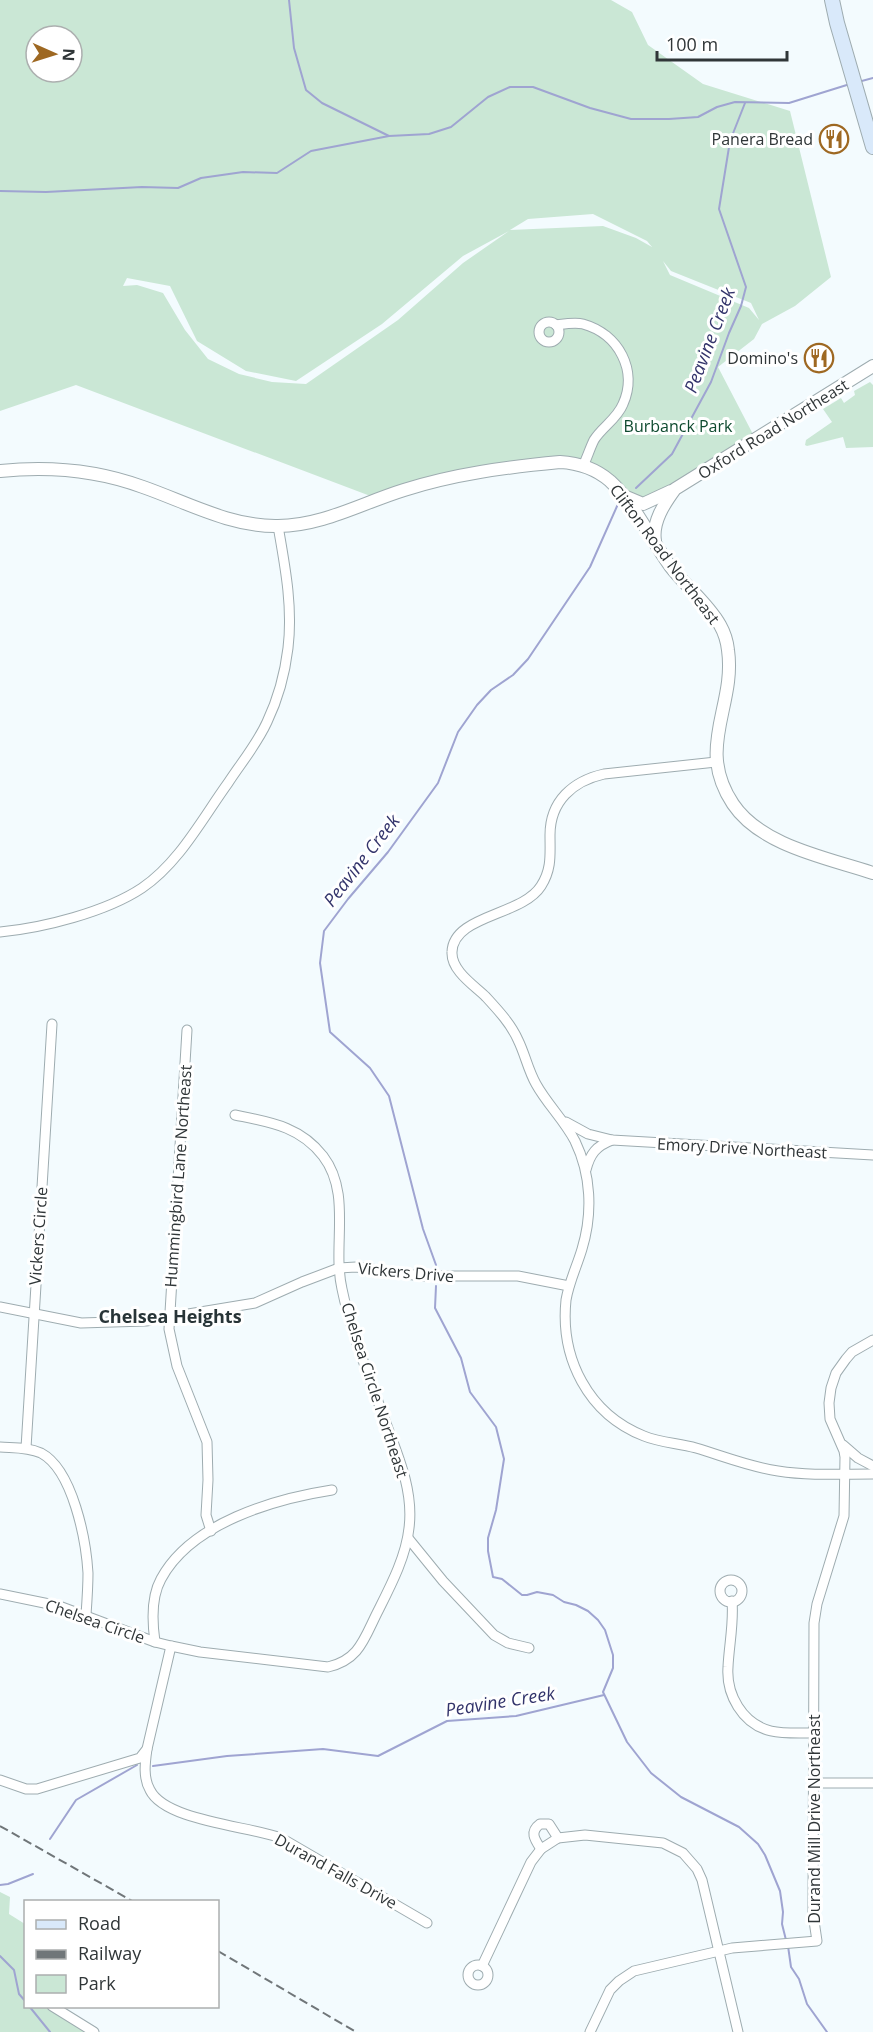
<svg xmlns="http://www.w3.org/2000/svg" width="873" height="2032" font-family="'Open Sans',sans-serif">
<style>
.green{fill:#cae7d5;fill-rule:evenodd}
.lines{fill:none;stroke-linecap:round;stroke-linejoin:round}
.stream{stroke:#9fa4d1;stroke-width:2}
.minor-casing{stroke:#9eacb0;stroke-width:11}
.tertiary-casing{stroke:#9eacb0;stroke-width:14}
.secondary-casing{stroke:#9eacb0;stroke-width:16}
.minor{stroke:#fff;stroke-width:9}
.tertiary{stroke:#fff;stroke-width:12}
.secondary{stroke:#d9e9fa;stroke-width:14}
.rail{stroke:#707679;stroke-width:2;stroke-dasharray:9 4.5;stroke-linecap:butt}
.labels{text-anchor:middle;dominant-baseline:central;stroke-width:6;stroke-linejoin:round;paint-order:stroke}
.poi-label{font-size:16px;fill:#303638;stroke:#fff;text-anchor:end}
.park-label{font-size:16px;fill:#0e4a2f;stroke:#fff}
.street-label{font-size:16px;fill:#303638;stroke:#fff}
.water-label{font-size:18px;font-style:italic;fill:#33346b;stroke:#fff}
.neighbourhood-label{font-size:18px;font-weight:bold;fill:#283437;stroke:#fff}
</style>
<rect width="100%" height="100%" fill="#f3fbfe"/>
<g class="green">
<path d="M0,0H611L632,12L648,45L703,84L790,111L831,277L795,306L762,324L754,339L718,367L756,440L648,498L638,499L597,474L551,466L465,473L373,497L76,385L0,411ZM36,36H72V72H36ZM593,214L647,241L652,247L636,238L603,226L510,230L528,219ZM509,231L463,263L398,320L306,384L272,382L239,374L208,359L185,330L163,293L137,285L123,286L127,278L170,286L197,341L246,371L296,381L382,324L463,256ZM663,261L671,271L751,303L759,320L749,308L670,275Z"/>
<path d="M870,382L873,385V447L846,448L843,437L807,446L805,445L806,440L832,422L823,409L841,398L844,403L855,395L854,391Z"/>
<path d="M0,1892L10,1897L9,1914L25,1924L26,2006L52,2007L94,2032H0Z"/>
</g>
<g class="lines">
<g class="stream">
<path d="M289,0L294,48L306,90L322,103L389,136"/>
<path d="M858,82L873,78"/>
<path d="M0,191L46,192L142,187L178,188L201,178L243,172L277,173L311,151L389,136L429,134L451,127L488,97L510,87H533L590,108L631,119H669L698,117L717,107L735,102L789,103L850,84"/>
<path d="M636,488L672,454L711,382L729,333L741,306L746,287L719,209L730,141L745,103"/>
<path d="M436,1265L423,1229L389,1096L370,1068L330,1032L320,963L324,931L348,899L388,852L438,783L458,732L477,705L491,690L513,675L528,659L590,567L618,504"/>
<path d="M436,1286L435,1308L461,1358L470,1392L496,1427L504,1459L496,1510L488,1538V1551L493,1577L502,1579L522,1595H527L537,1592L553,1595L564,1602L576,1605L588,1611L598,1620L605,1630L613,1655V1668L603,1692L627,1742L651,1773L681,1797L739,1827L758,1844L765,1855L780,1891L783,1912L782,1924L786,1940"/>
<path d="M153,1766L227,1756L323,1749L378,1756L447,1721L516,1716L604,1695"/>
<path d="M50,1839L76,1800L137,1765"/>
<path d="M0,1885L8,1884L33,1874"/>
<path d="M788,1946L791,1967L799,1979L807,2004L827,2032"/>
<path d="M0,1956L14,1970L19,1994L26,2002"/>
<path d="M29,2006L50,2032"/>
</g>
<g class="minor-casing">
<g id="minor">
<circle cx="549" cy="332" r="10"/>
<path d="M556,325C564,324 575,322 583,324C619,334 638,371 623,404C617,419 602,427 594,440C590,448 587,458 583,466"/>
<path d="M716,762L604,774C573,781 550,801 550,835C550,854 552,869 541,886C522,916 453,915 452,952C451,971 475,986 486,997C498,1010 511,1024 518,1040C525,1054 528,1070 536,1084C547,1104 564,1120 575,1141C591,1174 593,1213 582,1249C577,1266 569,1282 566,1300C560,1358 588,1414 644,1436C661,1443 679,1443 696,1448C723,1456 750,1467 778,1471C810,1476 841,1474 873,1474"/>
<path d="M0,932C43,928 106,912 142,888C179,863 202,819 228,783C241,763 257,744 267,722C278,699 285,673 288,648C293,607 285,566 278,526"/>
<path d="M187,1030L169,1329L177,1366L207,1442L208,1480L206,1515L211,1531"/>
<path d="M566,1122L588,1134L612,1140L873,1155"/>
<path d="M586,1170C590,1154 596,1146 612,1140"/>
<path d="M0,1307L81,1323L146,1321L255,1303L302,1282L339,1268L356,1267L421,1276H518L569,1286"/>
<path d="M843,1445L858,1458L873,1466"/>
<path d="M0,1447C14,1448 28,1447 41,1453C73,1470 86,1540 88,1573C88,1587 87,1601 86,1615"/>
<path d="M26,1448L52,1024"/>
<path d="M408,1538L443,1581L494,1635L508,1643L529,1648"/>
<circle cx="731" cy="1591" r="11"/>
<path d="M0,1594L59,1606L155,1642L171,1646L200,1652L328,1667C359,1660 364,1639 377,1613C390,1587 406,1557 409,1528C414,1490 397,1453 384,1418C369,1376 351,1333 342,1289C332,1245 352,1194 323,1156C300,1126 269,1122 235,1115"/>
<path d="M732,1601C734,1623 729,1645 728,1667C726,1694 742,1724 771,1731C784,1734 799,1733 813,1733"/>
<path d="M155,1642C152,1621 151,1597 161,1579C191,1523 274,1499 332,1490"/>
<path d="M147,1749C145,1763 143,1778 150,1790C165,1821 249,1826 281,1838L427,1923"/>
<path d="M0,1780L26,1789H37L140,1758L147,1749L171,1646"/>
<path d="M814,1783H873"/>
<path d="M541,1849C535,1840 529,1832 540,1824H549L558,1838"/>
<circle cx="478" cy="1975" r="10"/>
<path d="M482,1966L531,1862L541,1849L558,1838L585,1835L663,1843L683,1853L697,1869L702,1880L738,2032"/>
<path d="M52,2006L94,2032"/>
<path d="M590,2032L610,1990L619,1981L634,1971L732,1948L817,1941L813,1914L814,1623L817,1604L844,1516L845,1457L844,1451L830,1419L829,1403L831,1388L836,1373L846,1359L852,1352L873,1340"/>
</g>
</g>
<g class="tertiary-casing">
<g id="tertiary">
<path d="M0,471C48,466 97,470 143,487C186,502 231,527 278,526C322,526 362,503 404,490C454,474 507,467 560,462C578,463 595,468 610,481C635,504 650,538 670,566C685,586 707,602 720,625C724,632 727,641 728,650C736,707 695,747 733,804C761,846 828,858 873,873"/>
<path d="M624,496L643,504L671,491"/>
<path d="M655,541C652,522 664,504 675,489L873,366"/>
</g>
</g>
<g class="secondary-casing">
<path id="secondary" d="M832,0L837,23L873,147"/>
</g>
<use href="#minor" class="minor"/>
<use href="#tertiary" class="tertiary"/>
<use href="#secondary" class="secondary"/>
<g class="rail">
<path d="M0,1826L134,1902"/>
<path d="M218,1951L356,2032"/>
</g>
</g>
<defs>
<g id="restaurant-ring" transform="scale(1.5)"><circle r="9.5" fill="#fff" stroke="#9e6822" stroke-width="1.5"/><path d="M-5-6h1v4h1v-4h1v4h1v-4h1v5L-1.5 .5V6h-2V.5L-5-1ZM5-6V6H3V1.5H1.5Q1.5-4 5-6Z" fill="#9e6822"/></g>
</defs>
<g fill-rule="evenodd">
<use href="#restaurant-ring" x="834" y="139"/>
<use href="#restaurant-ring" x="819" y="358"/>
</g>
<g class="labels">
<g class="poi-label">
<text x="813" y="139">Panera Bread</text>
<text x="798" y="358">Domino's</text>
</g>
<g class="park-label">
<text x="678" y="426">Burbanck Park</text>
</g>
<g class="street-label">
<text transform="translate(773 429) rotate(-32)">Oxford Road Northeast</text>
<text transform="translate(665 554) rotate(53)">Clifton Road Northeast</text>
<text transform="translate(742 1148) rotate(3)">Emory Drive Northeast</text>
<text transform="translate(178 1176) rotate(-86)">Hummingbird Lane Northeast</text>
<text transform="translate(38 1236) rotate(-86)">Vickers Circle</text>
<text transform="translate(406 1272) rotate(5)">Vickers Drive</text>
<text transform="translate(375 1390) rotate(72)">Chelsea Circle Northeast</text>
<text transform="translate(95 1621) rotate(19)">Chelsea Circle</text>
<text transform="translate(814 1819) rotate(-90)">Durand Mill Drive Northeast</text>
<text transform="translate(336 1871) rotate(29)">Durand Falls Drive</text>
</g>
<g class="water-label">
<text transform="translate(709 340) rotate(-69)">Peavine Creek</text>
<text transform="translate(361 860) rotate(-52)">Peavine Creek</text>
<text transform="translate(500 1701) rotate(-9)">Peavine Creek</text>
</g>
<g class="neighbourhood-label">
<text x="170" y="1316">Chelsea Heights</text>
</g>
</g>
<rect x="24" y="1900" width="195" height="108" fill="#ffffff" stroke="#acafaf" stroke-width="1.5"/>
<rect x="36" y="1920" width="30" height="9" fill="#d9e9fa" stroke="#acafaf" stroke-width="1.5"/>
<text x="78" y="1930" font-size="18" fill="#303638">Road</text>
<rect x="36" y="1950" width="30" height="9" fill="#707679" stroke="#acafaf" stroke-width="1.5"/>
<text x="78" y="1960" font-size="18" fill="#303638">Railway</text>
<rect x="36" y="1975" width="30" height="18" fill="#cae7d5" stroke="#acafaf" stroke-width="1.5"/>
<text x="78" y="1990" font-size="18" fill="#303638">Park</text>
<g transform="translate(54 54) rotate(93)"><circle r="28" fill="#ffffff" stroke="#acafaf" stroke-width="1.5"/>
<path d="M0-4.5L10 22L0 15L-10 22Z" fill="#9e6822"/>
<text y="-9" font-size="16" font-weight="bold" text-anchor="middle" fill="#303638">N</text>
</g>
<path d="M657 51v9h130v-9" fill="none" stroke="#303638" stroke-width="3"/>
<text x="666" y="51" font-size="18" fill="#303638" stroke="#ffffff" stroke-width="4.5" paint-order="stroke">100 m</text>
</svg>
